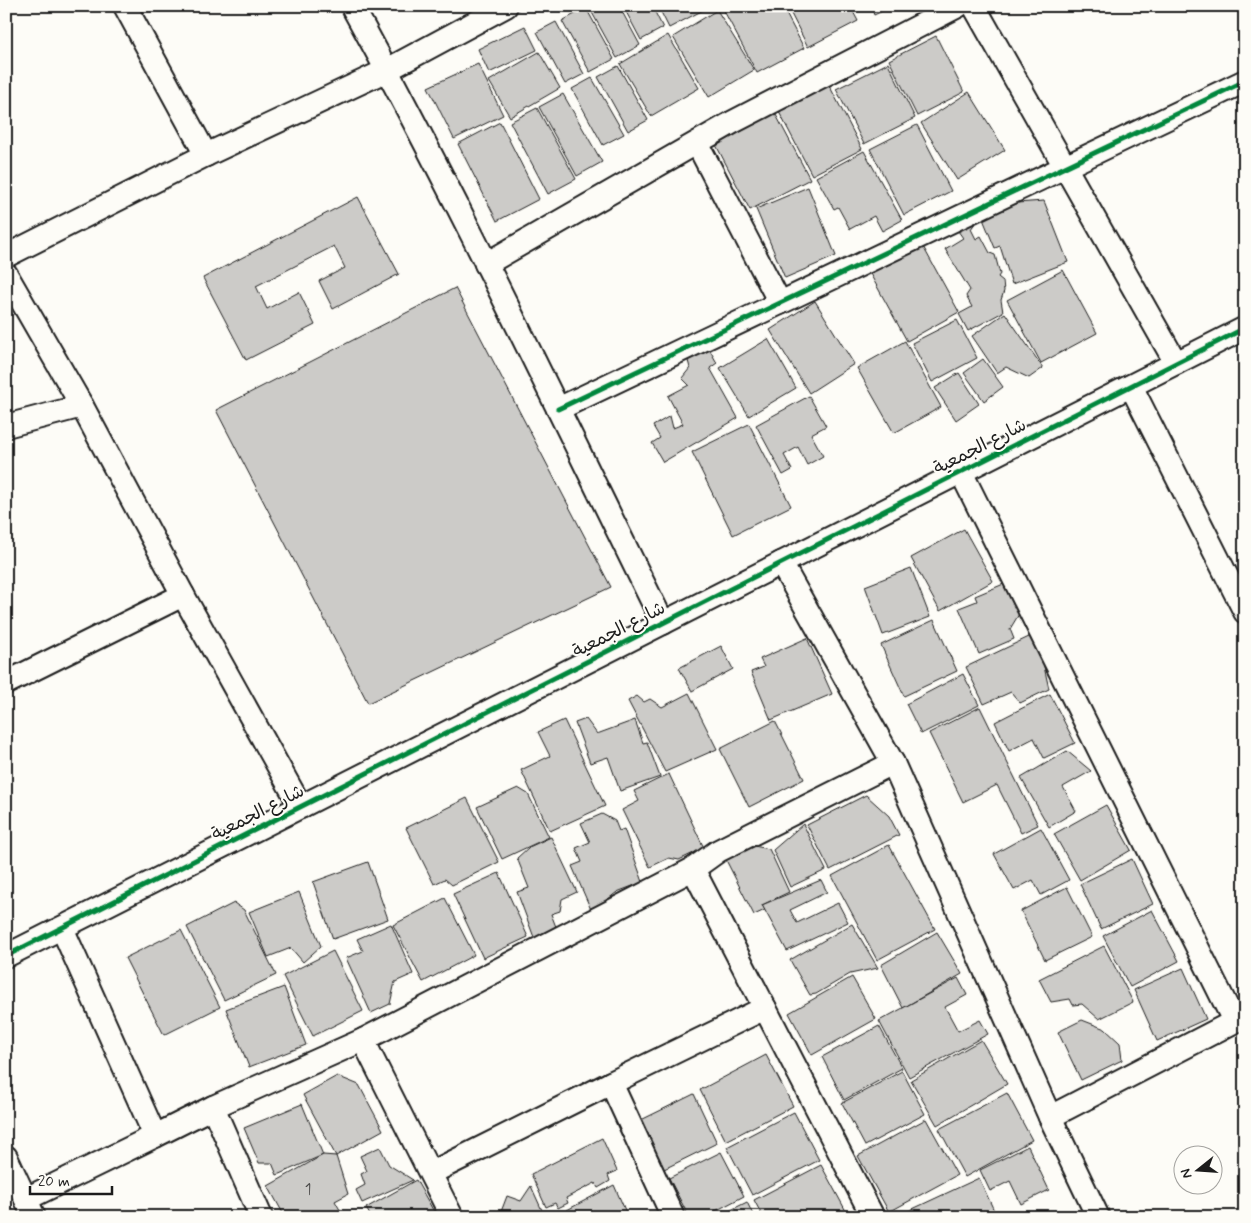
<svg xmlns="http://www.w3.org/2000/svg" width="1251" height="1223" font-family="Mynerve,'Playpen Sans Arabic',sans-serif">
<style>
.building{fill:#cccbc8;stroke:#1c1c1c}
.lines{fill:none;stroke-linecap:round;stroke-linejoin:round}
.street-casing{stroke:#1c1c1c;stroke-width:26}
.street{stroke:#fdfcf7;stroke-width:22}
.cycleway-casing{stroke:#fdfcf7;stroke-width:8}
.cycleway{stroke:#00873e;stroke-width:5}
.labels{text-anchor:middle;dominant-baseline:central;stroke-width:4;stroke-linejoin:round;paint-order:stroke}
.number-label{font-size:15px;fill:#484847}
.street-label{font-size:18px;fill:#1c1c1c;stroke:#fdfcf7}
</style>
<rect width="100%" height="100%" fill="#fdfcf7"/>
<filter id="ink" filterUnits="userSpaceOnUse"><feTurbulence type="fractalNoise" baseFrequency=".02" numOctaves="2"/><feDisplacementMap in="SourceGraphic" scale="10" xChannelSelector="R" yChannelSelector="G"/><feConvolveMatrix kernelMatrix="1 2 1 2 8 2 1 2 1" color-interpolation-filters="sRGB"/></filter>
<g filter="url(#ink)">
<g class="building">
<path d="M595,6H619L640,45L617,58L590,9Z"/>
<path d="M623,6H652L663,28L641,40Z"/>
<path d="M658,6H711L669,28Z"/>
<path d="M729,6H782L804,48L757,73L723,9Z"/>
<path d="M787,6H850L858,21L808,47Z"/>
<path d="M871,6H893L874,15Z"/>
<path d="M586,8L614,59L590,72L562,21Z"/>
<path d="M717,10L754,70L709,97L673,37Z"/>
<path d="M556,22L584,74L565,84L537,32Z"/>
<path d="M525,26L537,50L489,73L478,49Z"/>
<path d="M668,35L699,88L651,116L620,64Z"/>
<path d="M936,36L964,92L917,116L889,60Z"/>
<path d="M539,52L560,88L510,117L489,81Z"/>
<path d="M888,63L915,118L864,144L836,89Z"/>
<path d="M478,64L503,115L454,139L428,87Z"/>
<path d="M618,66L648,120L628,131L598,77Z"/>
<path d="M592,78L624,134L603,145L572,89Z"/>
<path d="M828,83L862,149L812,175L778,110Z"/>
<path d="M969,92L1005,150L957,180L921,123Z"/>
<path d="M563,94L602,162L577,176L539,107Z"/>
<path d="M537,108L576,179L548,194L510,122Z"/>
<path d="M775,113L810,179L750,210L716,145Z"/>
<path d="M500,122L539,199L497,221L458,144Z"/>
<path d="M917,125L951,191L904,215L870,149Z"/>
<path d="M864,151L902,220L882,231L874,216L850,229L838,207L834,209L816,177Z"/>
<path d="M808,187L836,256L785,278L756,209Z"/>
<path d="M358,197L399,274L333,309L319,281L345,268L334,246L256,286L267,309L299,292L315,325L246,360L203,278Z"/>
<path d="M1044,201L1068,262L1012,284L1000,246L995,248L983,219L990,205Z"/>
<path d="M971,215L977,220L971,229L976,239L981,236L990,253L995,255L1000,274L998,277L1003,281L1004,291L1001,300L1003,312L968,331L959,314L972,307L966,296L970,290L945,249L963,238L958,231Z"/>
<path d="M920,241L959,312L907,341L868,270Z"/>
<path d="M1063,270L1097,333L1041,363L1007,300Z"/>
<path d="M455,288L611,587L368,703L216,410Z"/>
<path d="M815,301L854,364L809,393L770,330Z"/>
<path d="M1005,313L1043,368L1029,378L1006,367L997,373L972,336Z"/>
<path d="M957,320L977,358L932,382L912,343Z"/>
<path d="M768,339L796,388L749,416L720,368Z"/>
<path d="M905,341L941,407L894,433L857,368Z"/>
<path d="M707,345L717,363L710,368L738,418L663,462L652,443L660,438L653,426L670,416L673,428L683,424L668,396L689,385L682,378L690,368L687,357Z"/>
<path d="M983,359L1003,387L984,401L964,373Z"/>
<path d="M959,373L979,404L956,420L935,388Z"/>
<path d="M809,396L826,426L811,434L823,456L807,465L798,447L784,455L792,470L783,475L756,425Z"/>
<path d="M749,424L791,506L733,535L692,452Z"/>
<path d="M964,529L993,581L940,611L911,558Z"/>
<path d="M911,568L930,617L883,635L865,586Z"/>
<path d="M1006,583L1019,614L1010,629L1014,639L979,654L959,608L977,601L975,596Z"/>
<path d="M934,620L957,671L904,696L881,645Z"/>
<path d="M1031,636L1043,662L1049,689L1020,703L1011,692L984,704L966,667Z"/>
<path d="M807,638L832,694L771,720L751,672L764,667L760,659Z"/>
<path d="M721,646L733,669L692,691L679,668Z"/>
<path d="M963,674L979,705L921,734L906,704Z"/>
<path d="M689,693L717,749L665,772L628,701L637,696L644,702L650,699L662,707Z"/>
<path d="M1050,694L1075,743L1044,758L1034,738L1009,751L995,722Z"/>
<path d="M980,707L1038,825L1021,833L997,785L963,802L929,733Z"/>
<path d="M586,719L597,734L635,720L643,743L647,742L660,777L620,791L608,757L590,763L575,723Z"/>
<path d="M564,720L605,806L550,831L521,770L550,756L538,732Z"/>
<path d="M775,721L804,779L749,807L720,749Z"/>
<path d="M1067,751L1091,771L1063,787L1076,811L1049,827L1021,778Z"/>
<path d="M669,774L704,848L679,860L669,858L650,867L622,810L639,801L634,791Z"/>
<path d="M518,788L528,794L549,837L502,859L477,807Z"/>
<path d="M866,795L889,816L899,835L830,870L807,825Z"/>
<path d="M467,798L499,862L452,885L445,879L434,884L406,828Z"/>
<path d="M1106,805L1131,850L1080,880L1054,834Z"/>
<path d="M602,814L615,821L619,831L624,829L643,882L617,892L592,912L572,866L582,862L576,848L590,842L581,823Z"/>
<path d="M803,824L826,870L790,887L773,850Z"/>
<path d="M1041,828L1069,880L1041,895L1033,880L1014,890L994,854Z"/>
<path d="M551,837L577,892L562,899L560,911L551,914L558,932L535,940L517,892L529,888L517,858L529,847Z"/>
<path d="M889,845L935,929L877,960L832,876Z"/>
<path d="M754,846L769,849L789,892L762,905L765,910L754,915L726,860Z"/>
<path d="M1132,859L1153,904L1101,929L1080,884Z"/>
<path d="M368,862L388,919L333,939L313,882Z"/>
<path d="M499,873L528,937L483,958L453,894Z"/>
<path d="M821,880L827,892L790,910L797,923L838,903L848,922L787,951L762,905Z"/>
<path d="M1067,887L1092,937L1045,960L1021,911Z"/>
<path d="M299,892L321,946L303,962L291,948L268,957L249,912Z"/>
<path d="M445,898L474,955L423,982L393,925Z"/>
<path d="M234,903L244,910L276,975L224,1000L187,927Z"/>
<path d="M1152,910L1179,961L1130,987L1103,936Z"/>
<path d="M391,924L413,974L395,982L390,1004L371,1013L346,958L363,951L357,939Z"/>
<path d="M852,924L878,968L850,974L816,994L810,995L790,960Z"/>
<path d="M181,930L220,1007L164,1035L125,958Z"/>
<path d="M937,932L962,974L903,1008L881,965Z"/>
<path d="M1104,946L1133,1002L1099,1019L1082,1004L1073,1005L1070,999L1051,1002L1039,979Z"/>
<path d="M333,951L363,1011L313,1036L283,976Z"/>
<path d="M1183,968L1206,1019L1157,1041L1134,990Z"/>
<path d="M852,977L876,1019L812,1055L789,1013Z"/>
<path d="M958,978L967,995L945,1007L958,1031L980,1020L988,1034L909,1077L879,1021Z"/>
<path d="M284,987L306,1045L249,1067L226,1009Z"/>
<path d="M1082,1020L1105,1029L1120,1043L1122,1060L1081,1080L1058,1032Z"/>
<path d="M879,1026L902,1068L844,1100L822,1057Z"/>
<path d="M981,1040L1007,1084L937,1125L911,1080Z"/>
<path d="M766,1055L793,1106L726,1141L700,1090Z"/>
<path d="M902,1071L925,1114L865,1146L842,1103Z"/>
<path d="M337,1076L359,1085L383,1130L336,1156L303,1095Z"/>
<path d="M1007,1093L1032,1140L965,1177L939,1129Z"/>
<path d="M694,1094L717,1143L660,1171L637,1122Z"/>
<path d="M302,1104L323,1155L277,1175L272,1163H259L244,1128Z"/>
<path d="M794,1112L819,1160L752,1195L727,1147Z"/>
<path d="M926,1119L957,1175L889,1212L858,1156Z"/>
<path d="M602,1138L617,1171L608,1175L610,1181L598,1188L595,1183L566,1198L568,1203L558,1208L555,1203L546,1207L531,1174Z"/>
<path d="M1028,1146L1049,1190L1021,1204L1010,1181L990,1191L980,1170Z"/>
<path d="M380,1147L389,1165L413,1180L362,1203L356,1190L365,1185L361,1174L367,1171L360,1156Z"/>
<path d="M721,1152L744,1196L704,1217H689L669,1178Z"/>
<path d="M323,1155L336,1156L348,1194L335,1201L344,1217H285L268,1186Z"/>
<path d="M821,1165L847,1213L840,1217H763L754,1200Z"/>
<path d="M979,1178L997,1217H906L904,1213Z"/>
<path d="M416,1180L437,1217H371L366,1208Z"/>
<path d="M614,1185L628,1217H570L567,1210Z"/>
<path d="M531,1186L545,1217H499L507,1196L521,1201Z"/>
<path d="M747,1202L754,1217H717Z"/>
</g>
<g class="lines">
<g class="street-casing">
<g id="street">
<path d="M125,6L206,155"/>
<path d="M352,6C463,208 561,417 663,623"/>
<path d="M974,6L1176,363"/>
<path d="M697,143L780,303"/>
<path d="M6,256L206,155L387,70L506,6"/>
<path d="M486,264L733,122L958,6"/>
<path d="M6,274L82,406L183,595L301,807"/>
<path d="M1131,386L1245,612"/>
<path d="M558,409L1245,81"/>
<path d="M6,426L82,406"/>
<path d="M961,472L1234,1021"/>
<path d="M781,563L893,763L1050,1117L1098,1217"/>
<path d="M6,683L183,595"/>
<path d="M62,928L155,1136L213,1107L261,1217"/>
<path d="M6,956L1245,328"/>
<path d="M363,1040L452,1217"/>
<path d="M611,1083L765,1008"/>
<path d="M213,1107L363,1040L693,869"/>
<path d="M1050,1117L1245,1016"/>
<path d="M6,1157L34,1217"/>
<path d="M431,1173L611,1083L673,1217"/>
<path d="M26,1199L155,1136"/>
<path d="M873,1217L693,869L718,851L893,763"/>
</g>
</g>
<use href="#street" class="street"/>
<g class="cycleway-casing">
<g id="cycleway">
<path d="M558,409L1245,81"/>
<path d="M6,956L1245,328"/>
</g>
</g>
<use href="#cycleway" class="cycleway"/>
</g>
</g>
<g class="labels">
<g class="number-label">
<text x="308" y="1190">1</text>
</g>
<g class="street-label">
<text transform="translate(980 447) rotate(-27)">شارع الجمعية</text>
<text transform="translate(619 630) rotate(-27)">شارع الجمعية</text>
<text transform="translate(258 813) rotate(-27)">شارع الجمعية</text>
</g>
</g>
<rect width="1251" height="1223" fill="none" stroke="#fdfcf7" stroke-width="25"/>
<rect x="12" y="12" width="1226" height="1198" fill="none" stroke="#1c1c1c" stroke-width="2" filter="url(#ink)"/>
<g transform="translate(1198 1170) rotate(253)"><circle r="24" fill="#fdfcf7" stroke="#a3a29f"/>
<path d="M0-4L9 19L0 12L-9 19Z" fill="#1c1c1c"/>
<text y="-8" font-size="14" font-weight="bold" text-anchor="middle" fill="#1c1c1c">N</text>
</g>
<path d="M30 1186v8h82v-8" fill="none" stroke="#1c1c1c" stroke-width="2.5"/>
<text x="38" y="1186" font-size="15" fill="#1c1c1c" stroke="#fdfcf7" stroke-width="4" paint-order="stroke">20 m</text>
</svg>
